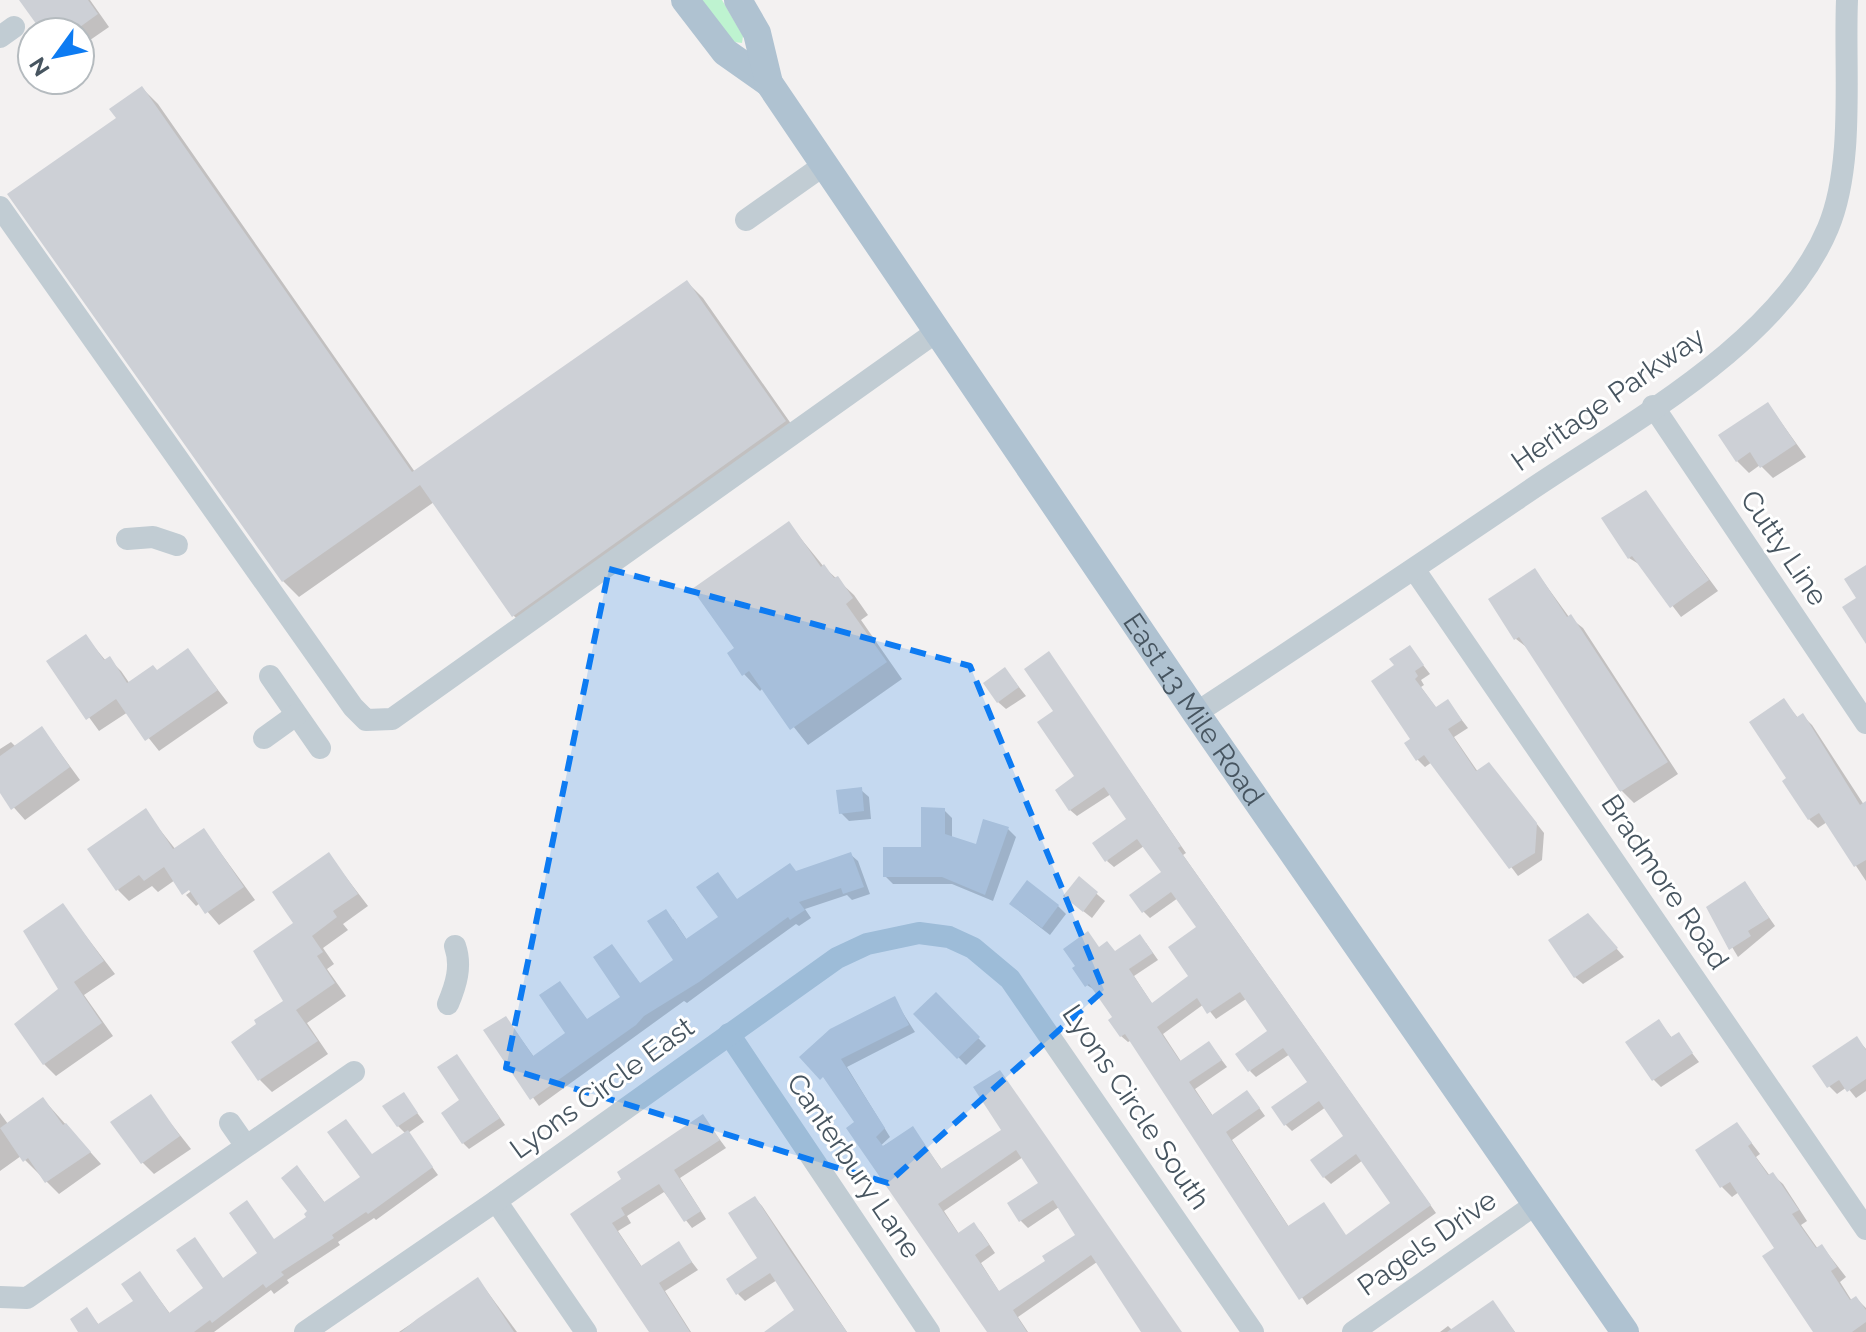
<svg xmlns="http://www.w3.org/2000/svg" width="1866" height="1332" font-family="Raleway,sans-serif">
<style>
.green{fill:#bef3d0}
.shadow{fill:#0003;fill-rule:evenodd}
.building{fill:#cdd0d6;fill-rule:evenodd}
.lines{fill:none;stroke-linecap:round;stroke-linejoin:round}
.minor{stroke:#c1ccd3;stroke-width:22}
.major{stroke:#afc2d1;stroke-width:28}
.marked{fill:#0d7bf2;fill-opacity:0.2;stroke:#0d7bf2;stroke-width:6;stroke-dasharray:16 10;stroke-linejoin:round}
.labels{text-anchor:middle;dominant-baseline:central;stroke-width:6;stroke-linejoin:round;paint-order:stroke}
.street-label{font-size:28px;fill:#475560;stroke:#fff}
</style>
<rect width="100%" height="100%" fill="#f3f1f1"/>
<path class="green" d="M700,0H722L743,36L742,43L734,42Z"/>
<g class="shadow">
<path d="M22,0H90L109,27L80,47V32H44Z"/>
<path d="M142,88L158,104L415,472L687,282L703,298L801,438L529,631L513,615L434,502L299,597L283,581L119,118Z"/>
<path d="M1768,404L1806,457L1773,478L1760,465L1749,473L1737,461Z"/>
<path d="M1645,492L1718,591L1681,617L1642,566L1629,558Z"/>
<path d="M789,524L824,567L854,595L868,615L861,620L902,679L808,745L763,688L760,691L744,674L736,649Z"/>
<path d="M1535,570L1569,617L1583,628L1678,774L1634,803L1622,791L1530,650L1516,639Z"/>
<path d="M86,637L106,661L109,659L121,671L130,684L158,672L188,651L228,703L159,751L128,712L99,731L49,662Z"/>
<path d="M1410,648L1430,674L1421,680L1424,685L1421,687L1437,709L1448,702L1468,728L1454,737L1478,772H1496L1544,833L1542,860L1518,876L1432,762L1425,767L1417,759L1397,666Z"/>
<path d="M1049,654L1186,853L1183,855L1436,1213L1307,1305L1132,1040L1128,1042L1121,1036L1115,1018L1096,991L1087,985L1100,949L1116,953L1146,943L1158,960L1134,976L1153,1005L1191,977L1199,928L1178,898L1150,918L1143,911L1164,872L1144,846L1114,867L1107,861L1128,819L1111,794L1077,816L1070,810L1077,777L1056,711ZM1246,999L1270,1031L1250,1071L1256,1077L1290,1054L1310,1082L1285,1124L1292,1131L1326,1107L1346,1136L1324,1177L1331,1184L1363,1160L1393,1203L1347,1236L1289,1227L1232,1140L1265,1116L1253,1099L1213,1116L1195,1089L1227,1067L1215,1051L1182,1063L1163,1034L1204,1004L1216,1019Z"/>
<path d="M1005,669L1026,696L1006,709L998,702Z"/>
<path d="M1784,701L1799,719L1803,716L1812,725L1866,808V881L1827,822L1818,828L1809,819L1789,779Z"/>
<path d="M42,728L80,780L25,820L0,792V749L11,742L15,746Z"/>
<path d="M861,790L869,797L871,819L849,821L841,813Z"/>
<path d="M944,810L952,818V838L977,846L1008,829L1016,837L993,901L952,884H893L885,876L923,849Z"/>
<path d="M145,811L176,850L204,830L255,900L219,925L200,903L196,906L186,895L198,886L175,880L158,892L152,886L129,901L118,890Z"/>
<path d="M850,854L858,861L870,894L852,900L847,895L805,909L811,918L799,926L796,924L706,989L687,1003L684,1001L539,1106L486,1031L506,1018L534,1057L568,1034L560,983L588,1021L623,997L612,946L641,985L676,961L673,919L687,940L721,918L718,874L738,901Z"/>
<path d="M329,855L368,906L343,924L348,930L323,948L334,964L327,969L346,996L307,1023L328,1054L272,1092L260,1080L286,1002L296,923Z"/>
<path d="M1079,879L1105,901L1092,918L1073,903Z"/>
<path d="M1745,883L1775,926L1738,957L1708,907Z"/>
<path d="M63,906L115,974L84,995L113,1036L56,1076L44,1064L60,990Z"/>
<path d="M1058,906L1066,914L1050,935L1019,911Z"/>
<path d="M1592,921L1624,957L1583,984L1575,977Z"/>
<path d="M936,995L986,1046L966,1065L916,1014Z"/>
<path d="M894,999L915,1032L847,1067L890,1137L876,1150L913,1129L943,1171L1004,1131L1181,1332H1143L1097,1262L1018,1317L1028,1332H990L830,1083L802,1057ZM1023,1157L1041,1184L1010,1204L1021,1221L1028,1228L1059,1207L1077,1235L1048,1262L1000,1293L981,1263L995,1253L981,1232L974,1225L959,1234L944,1211Z"/>
<path d="M1659,1022L1673,1039L1678,1035L1699,1062L1661,1087L1654,1080Z"/>
<path d="M1857,1039L1866,1049V1091L1856,1098L1847,1087L1837,1094L1829,1086Z"/>
<path d="M457,1056L505,1125L469,1149L463,1143Z"/>
<path d="M403,1094L424,1122L408,1133L438,1175L376,1220L374,1218L338,1242L340,1245L287,1280L289,1283L274,1294L271,1290L214,1332H80L87,1310L99,1325L136,1302L140,1273L171,1315L206,1289L195,1239L224,1280L309,1218L304,1175L325,1203L363,1178L373,1156L406,1134L398,1126Z"/>
<path d="M150,1097L191,1149L154,1174L142,1162Z"/>
<path d="M43,1099L101,1164L59,1194L21,1156L0,1171V1113L8,1124Z"/>
<path d="M703,1117L726,1148L680,1178L706,1219L692,1228L664,1192L627,1216L631,1223L618,1231L642,1267L678,1244L698,1270L665,1291L691,1332H653L573,1214L624,1180Z"/>
<path d="M1737,1124L1760,1154L1756,1157L1770,1176L1772,1174L1783,1184L1807,1221L1801,1225L1818,1249L1822,1246L1846,1277L1840,1282L1852,1301L1856,1298L1866,1308V1332H1815L1777,1248L1739,1192L1732,1197L1722,1187Z"/>
<path d="M755,1198L762,1206L847,1332H768L797,1311L777,1280L745,1301L738,1294L760,1259Z"/>
<path d="M478,1279L517,1332H399Z"/>
<path d="M1493,1303L1515,1332H1440L1448,1326L1452,1330Z"/>
</g>
<g class="building">
<path d="M19,0H88L98,14L73,32H42Z"/>
<path d="M142,86L412,472L687,280L786,421L512,617L420,485L282,582L7,194L116,118L109,109Z"/>
<path d="M1768,402L1796,444L1760,468L1750,452L1736,462L1718,435Z"/>
<path d="M1646,490L1709,580L1670,608L1632,556L1628,559L1601,518Z"/>
<path d="M789,521L821,567L824,564L834,578L838,576L853,598L846,604L887,662L790,730L749,671L742,676L727,653L734,648L692,589Z"/>
<path d="M1866,565V644L1842,607L1856,598L1844,579Z"/>
<path d="M1535,568L1567,617L1571,614L1668,762L1620,792L1519,637L1514,640L1488,599Z"/>
<path d="M86,634L104,660L110,656L127,683L153,665L157,670L188,648L218,690L145,741L116,699L86,720L46,661Z"/>
<path d="M1410,645L1424,665L1415,671L1418,676L1415,679L1436,707L1448,699L1462,720L1448,729L1476,771L1489,762L1537,823L1535,853L1509,869L1424,755L1416,761L1404,743L1410,739L1371,681L1394,665L1389,659Z"/>
<path d="M1049,651L1181,846L1178,848L1431,1205L1299,1300L1125,1034L1120,1037L1108,1020L1112,1017L1089,984L1085,987L1072,968L1075,966L1063,949L1088,931L1099,947L1107,941L1115,951L1140,934L1153,953L1129,969L1152,1003L1188,976L1168,947L1196,927L1171,892L1142,913L1129,895L1161,872L1137,839L1105,862L1092,843L1126,819L1104,787L1069,811L1055,790L1074,776L1037,722L1053,711L1024,669ZM1240,992L1267,1031L1235,1054L1248,1072L1283,1048L1307,1082L1271,1107L1284,1126L1319,1101L1343,1136L1310,1160L1323,1178L1356,1154L1390,1203L1346,1235L1324,1202L1288,1226L1226,1132L1260,1108L1247,1090L1212,1115L1189,1082L1222,1060L1209,1041L1180,1061L1157,1027L1197,998L1207,1014Z"/>
<path d="M1005,667L1019,687L997,703L983,683Z"/>
<path d="M1784,698L1797,717L1803,713L1860,805L1866,801V860L1854,867L1819,813L1808,820L1782,781L1786,778L1749,722Z"/>
<path d="M42,726L70,767L11,810L0,793V756Z"/>
<path d="M862,787L864,811L839,814L836,790Z"/>
<path d="M921,807L945,808V834L976,844L983,819L1009,827L985,895L942,877H883V847H921Z"/>
<path d="M146,808L173,849L204,828L244,887L205,914L189,890L182,895L164,867L144,881L139,875L116,891L87,849Z"/>
<path d="M329,852L358,894L333,911L337,917L312,936L323,952L317,956L335,983L296,1010L318,1041L258,1081L231,1042L256,1024L254,1020L283,1001L253,951L293,923L272,892Z"/>
<path d="M851,852L864,887L843,894L841,888L799,902L805,910L790,920L788,917L699,982L644,1016L636,1025L530,1100L483,1030L506,1016L533,1056L565,1033L539,995L560,981L587,1019L620,997L593,957L612,944L640,983L673,960L647,921L666,909L686,939L718,917L696,887L718,872L737,899L790,863L796,871Z"/>
<path d="M1079,876L1098,892L1083,912L1063,896Z"/>
<path d="M1027,880L1059,905L1042,928L1009,904Z"/>
<path d="M1745,881L1769,918L1748,931L1751,936L1729,950L1706,907Z"/>
<path d="M63,903L104,961L74,982L102,1023L43,1065L14,1024L58,989L23,931Z"/>
<path d="M1588,913L1618,948L1574,978L1548,940Z"/>
<path d="M936,992L980,1037L957,1059L913,1014Z"/>
<path d="M895,996L909,1025L841,1059L885,1128L876,1137L883,1146L913,1126L941,1169L1001,1130L973,1087L1000,1070L1182,1332H1141L1091,1255L1013,1310L1027,1332H987L846,1128L854,1122L823,1077L820,1080L799,1057L830,1029ZM1016,1150L1038,1183L1007,1203L1019,1222L1053,1200L1075,1235L1042,1256L1045,1261L999,1291L975,1255L989,1245L974,1222L958,1233L938,1204Z"/>
<path d="M1659,1019L1671,1037L1679,1032L1693,1053L1652,1081L1625,1042Z"/>
<path d="M1857,1036L1866,1050V1079L1847,1092L1839,1080L1827,1088L1812,1066Z"/>
<path d="M457,1054L500,1118L462,1144L441,1113L459,1100L437,1067Z"/>
<path d="M404,1092L418,1113L397,1127L382,1106Z"/>
<path d="M151,1094L180,1136L141,1164L110,1122Z"/>
<path d="M43,1097L63,1125L66,1123L91,1152L45,1183L28,1158L23,1162L0,1128Z"/>
<path d="M703,1114L720,1140L674,1170L701,1211L684,1222L659,1184L621,1208L625,1215L612,1223L641,1266L679,1241L692,1262L659,1283L690,1332H649L570,1214L621,1179L617,1172Z"/>
<path d="M346,1119L372,1154L408,1130L433,1167L368,1214L366,1212L332,1235L334,1238L281,1272L284,1275L266,1288L263,1284L212,1323L210,1320L194,1332H78L70,1319L87,1307L98,1324L133,1301L121,1284L140,1271L169,1313L203,1288L176,1250L195,1237L223,1278L257,1253L229,1213L247,1200L274,1239L306,1217L304,1214L307,1211L281,1178L297,1165L324,1202L360,1177L327,1132Z"/>
<path d="M1737,1122L1752,1143L1748,1146L1768,1175L1773,1172L1799,1210L1792,1214L1816,1248L1822,1244L1837,1267L1831,1271L1850,1300L1856,1296L1866,1310V1322L1852,1332H1813L1762,1256L1774,1248L1730,1182L1720,1188L1695,1150Z"/>
<path d="M755,1196L791,1252L847,1332H764L794,1310L770,1273L736,1295L726,1279L757,1258L728,1213Z"/>
<path d="M478,1277L514,1332H401L417,1319Z"/>
<path d="M1493,1300L1515,1332H1447Z"/>
</g>
<g class="lines">
<g class="minor">
<path d="M0,37L14,27"/>
<path d="M0,207L353,707L366,720L392,719L936,332"/>
<path d="M746,220L824,165"/>
<path d="M1653,406L1866,723"/>
<path d="M127,539L153,537L177,545"/>
<path d="M1414,569L1866,1229"/>
<path d="M270,676L320,748"/>
<path d="M1196,713C1306,641 1415,568 1523,495C1625,425 1779,345 1828,228C1855,164 1844,69 1847,0"/>
<path d="M264,738L296,715"/>
<path d="M448,1004C456,985 462,966 455,946"/>
<path d="M729,1034L929,1332"/>
<path d="M230,1123L246,1146"/>
<path d="M496,1201L586,1332"/>
<path d="M0,1297L27,1298L354,1072"/>
<path d="M305,1332L496,1201L837,958L867,944L919,933L949,937L973,948L1010,979L1253,1332"/>
<path d="M1353,1332L1536,1204"/>
</g>
<g class="major">
<path d="M685,0L725,52L769,83"/>
<path id="s1" d="M738,0L757,33L769,83L1196,713L1625,1332"/>
</g>
</g>
<path class="marked" d="M609,569L970,666L1104,990L888,1183L506,1068Z"/>
<g class="labels">
<g class="street-label">
<text transform="translate(1608 399) rotate(-35)">Heritage Parkway</text>
<text transform="translate(1784 548) rotate(56)">Cutty Line</text>
<text stroke="none"><textPath href="#s1" startOffset="846">East 13 Mile Road</textPath></text>
<text transform="translate(1665 882) rotate(56)">Bradmore Road</text>
<text transform="translate(602 1088) rotate(-36)">Lyons Circle East</text>
<text transform="translate(1136 1107) rotate(56)">Lyons Circle South</text>
<text transform="translate(854 1166) rotate(56)">Canterbury Lane</text>
<text transform="translate(1427 1243) rotate(-35)">Pagels Drive</text>
</g>
</g>
<g transform="translate(56 56) rotate(237)"><circle r="38" fill="#ffffff" stroke="#b5bbbf" stroke-width="2"/>
<path d="M0-6L14 30L0 20L-14 30Z" fill="#0d7bf2"/>
<text y="-12" font-size="22" font-weight="bold" text-anchor="middle" fill="#475560">N</text>
</g>
</svg>
